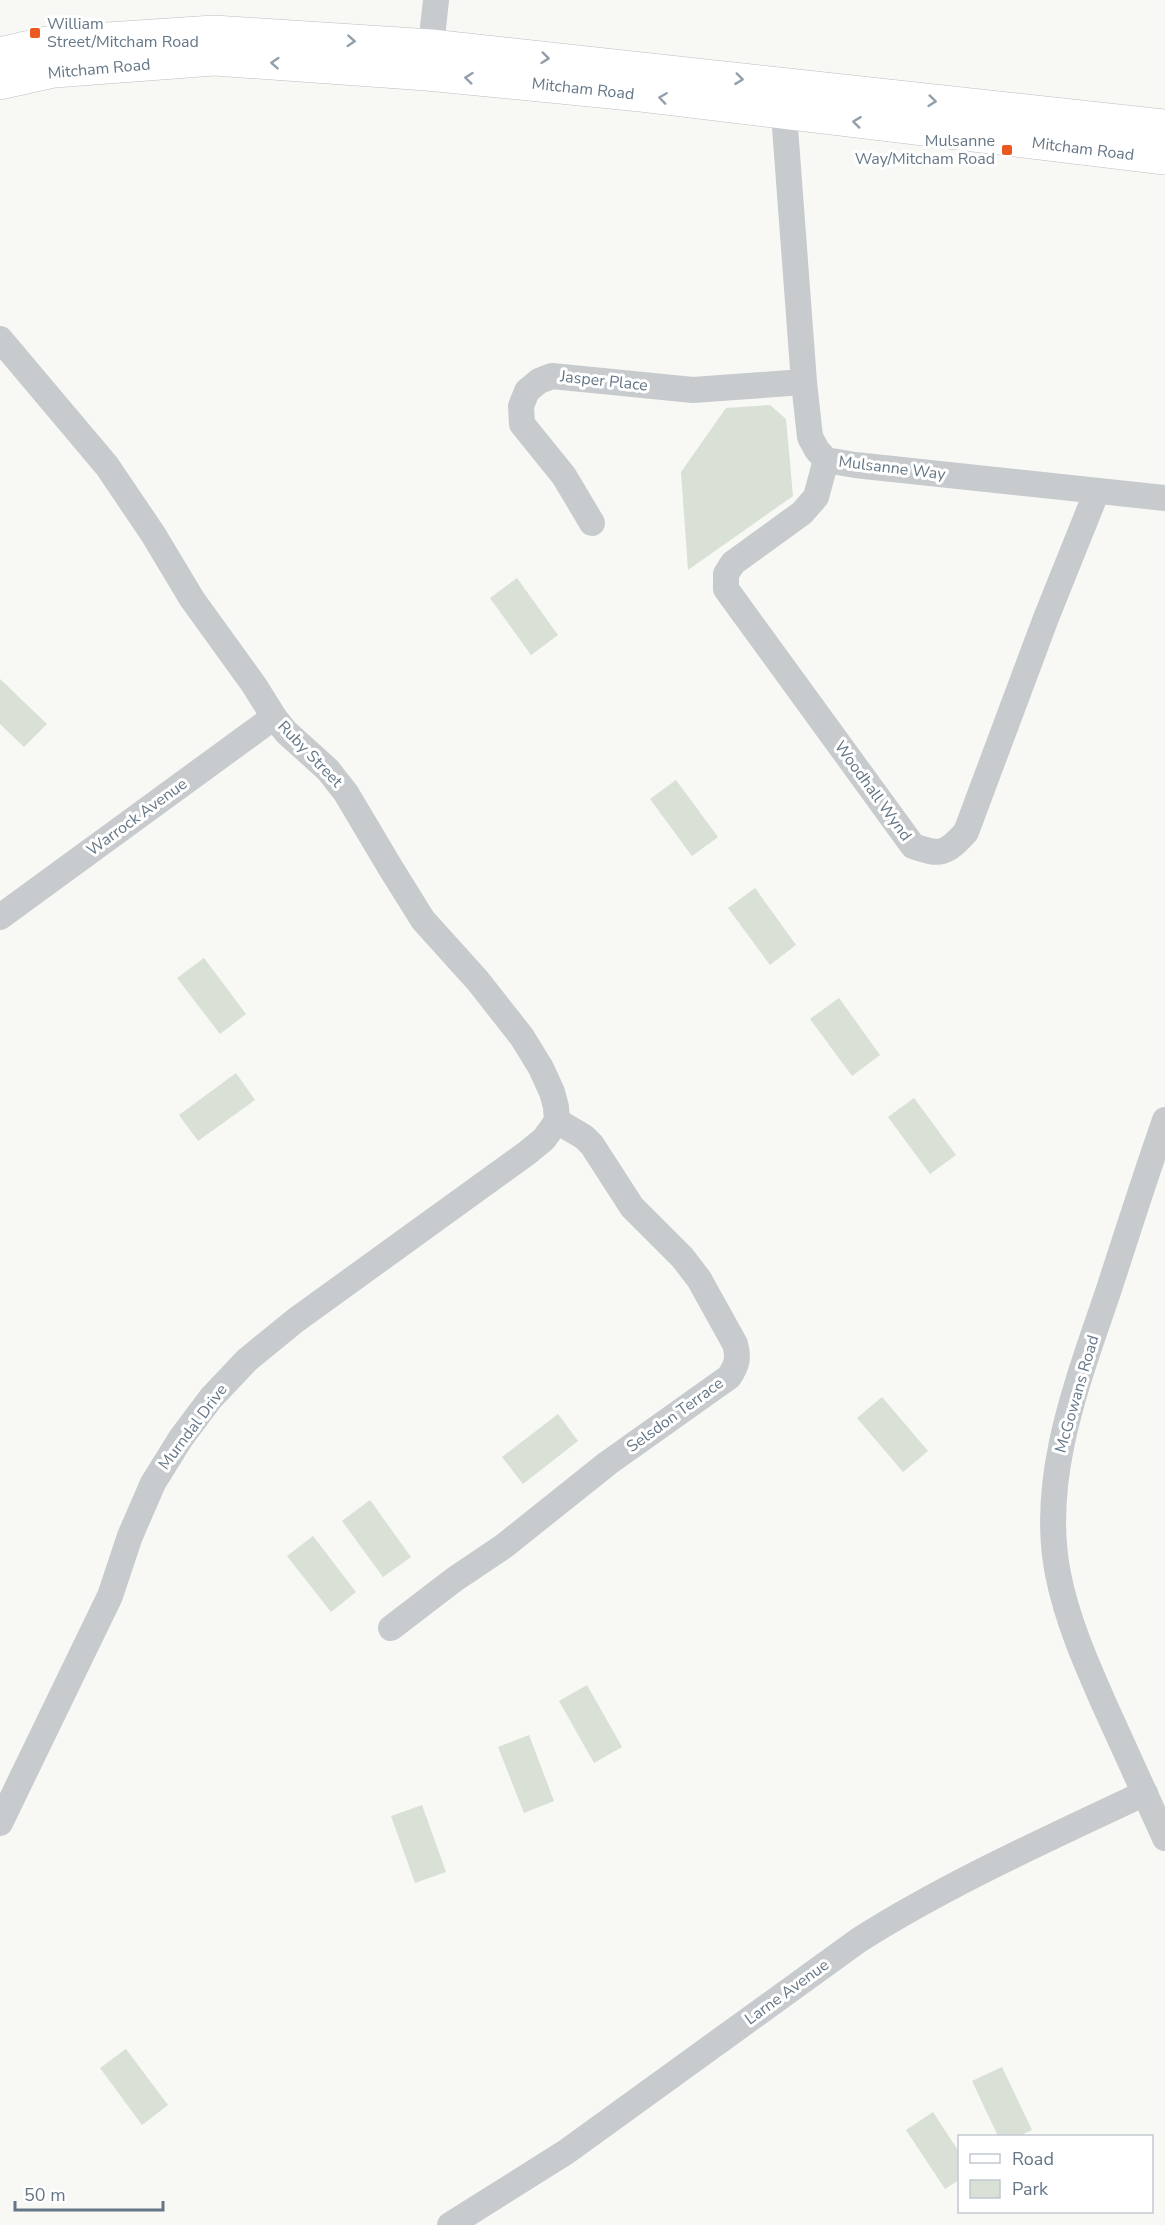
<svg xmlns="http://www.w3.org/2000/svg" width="1165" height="2225" font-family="'Nunito Sans',sans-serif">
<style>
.park{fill:#d9e0d5}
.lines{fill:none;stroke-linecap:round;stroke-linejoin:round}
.major-casing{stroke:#babec2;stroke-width:34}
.minor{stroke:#c7cbce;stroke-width:26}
.major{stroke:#fff;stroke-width:33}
.oneway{stroke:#93a0ab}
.poi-dot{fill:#eb5921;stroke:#fff;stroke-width:2}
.labels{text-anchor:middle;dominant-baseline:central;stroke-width:6;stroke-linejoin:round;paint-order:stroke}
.poi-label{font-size:16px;fill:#657787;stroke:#fff;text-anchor:start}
.street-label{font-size:16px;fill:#657787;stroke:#fff}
</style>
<rect width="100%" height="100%" fill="#f8f8f5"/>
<g class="park">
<path d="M770,405L786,419L793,496L688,570L681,472L726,408Z"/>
<path d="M517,578L558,635L531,655L490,598Z"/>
<path d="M0,679L47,724L24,747L0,724Z"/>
<path d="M676,780L718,837L692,856L650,799Z"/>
<path d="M755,888L796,945L770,965L728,908Z"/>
<path d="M204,958L246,1014L220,1034L177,978Z"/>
<path d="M839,998L880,1055L852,1076L810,1019Z"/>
<path d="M236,1073L255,1100L198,1141L179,1115Z"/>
<path d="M914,1098L956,1155L930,1174L888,1117Z"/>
<path d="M882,1397L928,1451L903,1472L857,1418Z"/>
<path d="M558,1414L578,1441L523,1484L502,1457Z"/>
<path d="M370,1500L411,1557L383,1577L342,1521Z"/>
<path d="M313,1536L356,1592L331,1612L287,1556Z"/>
<path d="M587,1685L622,1747L594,1763L559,1701Z"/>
<path d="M529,1735L554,1801L524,1813L498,1747Z"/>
<path d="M422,1805L446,1872L415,1883L391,1816Z"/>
<path d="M126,2049L168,2105L142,2125L100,2068Z"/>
<path d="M1002,2067L1032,2130L1019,2136H998L972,2081Z"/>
<path d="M933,2112L959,2152V2180L945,2189L906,2130Z"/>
</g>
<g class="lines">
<g class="major-casing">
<g id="major">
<path d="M0,54L47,43L214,32L431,46L1165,126"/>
<path d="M0,83L54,71L214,59L427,74L641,95L1165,158"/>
</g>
</g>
<g class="minor">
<path d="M431,46L436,0"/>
<path d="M784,114L804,382L810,437L817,450L826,460L855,465L1165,498"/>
<path d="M0,339L107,466L153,534L192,599L254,685L274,717L286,732L328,770L346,793L390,867L423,920L478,981L522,1037L541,1068L552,1092L556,1107L557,1121L544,1139L527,1153L296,1320L247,1360L211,1398L181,1438L153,1483L130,1536L110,1596L0,1823"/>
<path d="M826,460L816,497L802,513L733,563L726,574V589L913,846C941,856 946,854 966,832L1046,618L1097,491"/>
<path d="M592,523L564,476L522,424L521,406L527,391L539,381L552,376L693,390L804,382"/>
<path d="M0,917L274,717"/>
<path d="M1165,1120C1145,1177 1127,1234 1108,1292C1078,1381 1039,1478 1058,1574C1067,1620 1086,1663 1105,1706C1125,1750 1145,1794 1165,1838"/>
<path d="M391,1628L455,1579L504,1546L608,1463L729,1377C737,1365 739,1358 735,1344L699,1279L682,1257L632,1207L592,1145L584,1137L557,1121"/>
<path d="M450,2225L566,2152L859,1940C949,1883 1048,1839 1145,1793"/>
</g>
<use href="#major" class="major"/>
</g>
<defs><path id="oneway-chevron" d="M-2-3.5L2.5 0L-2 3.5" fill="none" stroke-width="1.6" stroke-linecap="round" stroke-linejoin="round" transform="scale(1.5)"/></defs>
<g class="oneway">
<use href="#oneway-chevron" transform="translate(351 41) rotate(4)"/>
<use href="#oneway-chevron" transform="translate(545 58) rotate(6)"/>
<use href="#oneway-chevron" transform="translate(275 63) rotate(-176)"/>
<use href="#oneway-chevron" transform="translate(469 78) rotate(-174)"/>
<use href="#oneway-chevron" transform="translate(739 79) rotate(7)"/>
<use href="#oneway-chevron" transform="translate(663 98) rotate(-172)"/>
<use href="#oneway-chevron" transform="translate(932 101) rotate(6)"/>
<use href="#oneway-chevron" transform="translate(857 122) rotate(-173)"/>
</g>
<g class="poi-dot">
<rect x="29" y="27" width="12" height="12" rx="3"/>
<rect x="1001" y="144" width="12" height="12" rx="3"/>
</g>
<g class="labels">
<g class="poi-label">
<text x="47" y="24">William<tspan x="47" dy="18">Street/Mitcham Road</tspan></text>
<text x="995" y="141" text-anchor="end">Mulsanne<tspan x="995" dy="18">Way/Mitcham Road</tspan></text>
</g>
<g class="street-label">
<text transform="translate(99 69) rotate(-5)">Mitcham Road</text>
<text transform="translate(583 89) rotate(6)">Mitcham Road</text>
<text transform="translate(1083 149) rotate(7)">Mitcham Road</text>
<text transform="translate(604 381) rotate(6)">Jasper Place</text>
<text transform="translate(892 468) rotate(7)">Mulsanne Way</text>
<text transform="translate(310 754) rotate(46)">Ruby Street</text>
<text transform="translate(873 791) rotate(54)">Woodhall Wynd</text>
<text transform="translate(137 817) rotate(-36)">Warrock Avenue</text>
<text transform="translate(1077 1394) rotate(-74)">McGowans Road</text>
<text transform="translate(675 1415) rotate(-36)">Selsdon Terrace</text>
<text transform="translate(193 1427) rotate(-53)">Murndal Drive</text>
<text transform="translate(787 1992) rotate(-36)">Larne Avenue</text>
</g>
</g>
<rect x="958" y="2135" width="195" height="78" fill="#ffffff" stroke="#c1c9cf" stroke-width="1.5"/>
<rect x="970" y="2154" width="30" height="9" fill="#ffffff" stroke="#c1c9cf" stroke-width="1.5"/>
<text x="1012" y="2165" font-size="18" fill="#657787">Road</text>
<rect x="970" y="2180" width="30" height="18" fill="#d9e0d5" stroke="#c1c9cf" stroke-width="1.5"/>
<text x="1012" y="2195" font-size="18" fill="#657787">Park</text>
<path d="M15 2201v9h148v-9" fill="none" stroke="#657787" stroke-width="3"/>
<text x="24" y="2201" font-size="18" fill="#657787" stroke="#ffffff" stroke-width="4.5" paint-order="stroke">50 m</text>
</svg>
